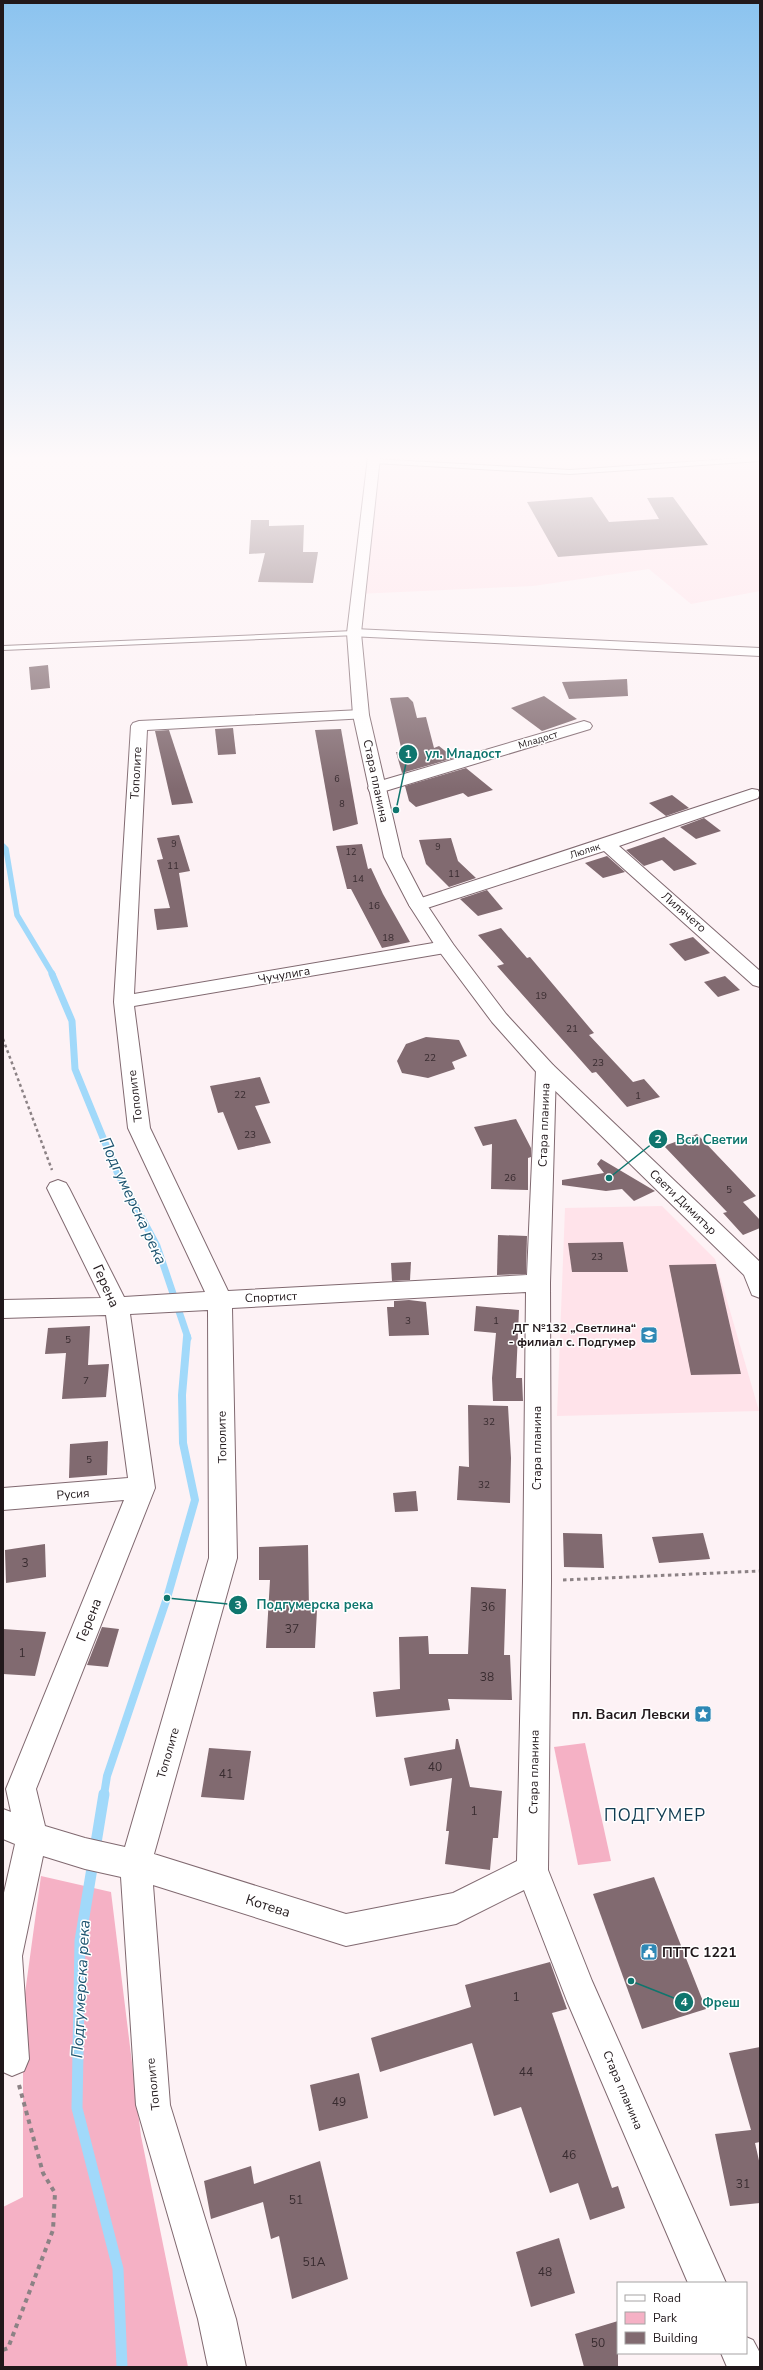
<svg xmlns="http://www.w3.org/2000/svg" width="763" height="2370" font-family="'Nunito Sans',sans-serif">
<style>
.built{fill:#ffe3ea}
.green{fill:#f5b1c5}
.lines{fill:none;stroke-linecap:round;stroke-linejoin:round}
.stream-far3{stroke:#a1d9fa;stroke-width:5.5}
.stream-far2{stroke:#a1d9fa;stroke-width:7}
.stream-far1{stroke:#a1d9fa;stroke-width:8}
.stream{stroke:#a1d9fa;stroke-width:11}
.building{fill:#816a70}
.service-casing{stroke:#806970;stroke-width:2}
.minor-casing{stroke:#806970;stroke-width:2}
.tertiary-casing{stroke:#806970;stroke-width:2}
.path-far2{stroke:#8c8285;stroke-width:2.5;stroke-dasharray:3 3;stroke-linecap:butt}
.path-far1{stroke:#8c8285;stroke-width:3;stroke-dasharray:3.5 3.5;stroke-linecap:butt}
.path{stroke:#8c8285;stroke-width:4;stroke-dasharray:4.5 4.5;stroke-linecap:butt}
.service{fill:#fff;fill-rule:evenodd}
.minor{fill:#fff;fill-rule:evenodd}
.tertiary{fill:#fff;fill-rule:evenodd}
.labels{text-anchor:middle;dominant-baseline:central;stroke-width:3;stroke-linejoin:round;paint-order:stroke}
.far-number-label{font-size:9px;fill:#392c30}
.far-street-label{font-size:10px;fill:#21181b;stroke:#fff}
.number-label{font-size:10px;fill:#392c30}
.street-label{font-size:12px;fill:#21181b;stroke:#fff}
.poi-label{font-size:12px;font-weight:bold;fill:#21181b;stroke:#fff;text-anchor:end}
.near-number-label{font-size:12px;fill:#392c30}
.near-street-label{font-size:14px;fill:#21181b;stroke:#fff}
.near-poi-label{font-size:14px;font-weight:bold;fill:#21181b;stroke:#fff;text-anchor:end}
.near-water-label{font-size:16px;font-style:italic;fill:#1c536f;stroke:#fff}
.near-quarter-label{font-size:17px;letter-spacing:1px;fill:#103b51;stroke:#fff}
.leader{fill:none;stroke:#0f766e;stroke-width:1.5}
.callout-dot{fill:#0f766e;stroke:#fff;stroke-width:1.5}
.mark-label{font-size:12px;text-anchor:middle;font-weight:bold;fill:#fff}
.callout-label{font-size:13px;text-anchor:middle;font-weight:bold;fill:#0f766e;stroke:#fff;stroke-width:3;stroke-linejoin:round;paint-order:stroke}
</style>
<rect width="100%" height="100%" fill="#fdf2f5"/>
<!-- built -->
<g class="built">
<polygon points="375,457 760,457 760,591 691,604 649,569 533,586 357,594"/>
<polygon points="662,1206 715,1259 759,1411 557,1416 565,1208"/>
</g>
<!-- green -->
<g class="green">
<polygon points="585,1743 611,1861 578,1865 554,1747"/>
<polygon points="41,1876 111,1892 141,2136 188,2367 3,2367 3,2207 23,2197 23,2008"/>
</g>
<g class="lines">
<!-- stream-far3 -->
<polyline class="stream-far3" points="3,846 6,849 17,915 53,975"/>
<!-- stream-far2 -->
<polyline class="stream-far2" points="52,974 72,1021 75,1069 117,1172 157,1246 188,1338"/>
<!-- stream-far1 -->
<polyline class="stream-far1" points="104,1795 107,1776 167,1598 195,1500 183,1443 182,1395 187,1337"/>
<!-- stream -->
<g class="stream">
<polyline points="95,1849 104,1794"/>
<polyline points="93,1862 80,1941 77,2108 118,2269 122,2367"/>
</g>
</g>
<!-- building -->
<g class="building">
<polygon points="592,497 609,522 659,519 647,498 673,497 708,545 558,557 527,502"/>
<polygon points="251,520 269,520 269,526 304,525 303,552 318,552 313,583 258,582 265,553 249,554"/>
<polygon points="48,665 50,688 31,690 29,667"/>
<polygon points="627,679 628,696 569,699 562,682"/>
<polygon points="544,696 577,719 542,731 511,708"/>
<polygon points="408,697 413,702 417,718 426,717 434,748 439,746 454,758 402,773 396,752 402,752 390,698"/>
<polygon points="233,728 236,754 218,755 215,729"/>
<polygon points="341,729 358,824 333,831 315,730"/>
<polygon points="169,730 193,803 172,805 155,731"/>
<polygon points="466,768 493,790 468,797 463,793 416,807 409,801 405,786"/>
<polygon points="672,795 689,808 666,816 649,803"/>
<polygon points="704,818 721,831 696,839 680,827"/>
<polygon points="179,835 190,871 179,873 188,927 157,930 154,909 170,908 157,860 163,859 157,838"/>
<polygon points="664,837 697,864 674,871 662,860 644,866 626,850"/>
<polygon points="451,838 458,861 476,878 449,887 426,864 419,840"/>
<polygon points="362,844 368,869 371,868 383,894 410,942 382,948 351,889 347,889 336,846"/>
<polygon points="607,856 625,872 603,878 585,863"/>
<polygon points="487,890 503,909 478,916 460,899"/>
<polygon points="501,928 527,958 530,957 594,1033 589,1035 633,1082 644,1079 660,1097 627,1107 596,1072 592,1073 497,966 504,964 478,935"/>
<polygon points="693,937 710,953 685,961 669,944"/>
<polygon points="725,976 740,990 718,997 704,982"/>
<polygon points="426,1037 459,1040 467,1056 452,1062 455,1069 428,1078 402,1073 397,1061 406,1044"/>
<polygon points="260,1077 270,1103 255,1106 271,1143 238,1150 223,1112 218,1113 210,1086"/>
<polygon points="516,1119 531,1148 531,1157 528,1158 528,1190 491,1189 492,1144 483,1146 474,1127"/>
<polygon points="697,1134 756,1196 743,1202 760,1220 760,1228 743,1235 723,1213 727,1212 664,1146"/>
<polygon points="601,1159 655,1191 634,1201 622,1189 606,1191 562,1185 562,1180 604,1173 597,1164"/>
<polygon points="498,1235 527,1236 526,1274 497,1275"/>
<polygon points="623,1242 628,1272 572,1272 568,1243"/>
<polygon points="411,1262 410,1280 392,1281 391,1263"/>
<polygon points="716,1264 741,1374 691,1375 669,1265"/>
<polygon points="409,1300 426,1302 429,1335 389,1336 387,1307 394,1307 394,1301"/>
<polygon points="476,1306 519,1310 516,1378 522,1378 523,1401 493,1401 492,1378 496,1333 474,1331"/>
<polygon points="90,1326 88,1365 109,1364 106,1397 62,1399 66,1353 45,1354 48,1328"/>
<polygon points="468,1405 508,1406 511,1458 510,1503 457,1500 459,1466 469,1467"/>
<polygon points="108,1441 107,1475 69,1478 70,1444"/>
<polygon points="416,1491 418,1511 395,1512 393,1493"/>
<polygon points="563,1533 602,1534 604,1568 564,1567"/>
<polygon points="703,1533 710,1559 659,1563 652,1537"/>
<polygon points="45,1544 46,1577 6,1583 5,1550"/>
<polygon points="308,1545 309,1610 317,1610 315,1648 266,1648 270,1580 259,1580 259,1547"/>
<polygon points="471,1587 506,1589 504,1655 510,1655 512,1700 448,1699 450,1710 376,1717 373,1692 400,1689 399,1637 428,1636 429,1654 468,1654"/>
<polygon points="102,1627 119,1629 108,1667 87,1665"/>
<polygon points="3,1629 46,1632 35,1676 3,1674"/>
<polygon points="456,1739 458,1739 470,1787 502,1791 498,1838 493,1838 490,1870 445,1864 449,1831 446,1831 452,1778 410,1786 404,1758 455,1749"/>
<polygon points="209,1748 251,1751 244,1800 201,1797"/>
<polygon points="654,1877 706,2009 642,2029 593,1894"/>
<polygon points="550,1962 567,2009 552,2013 612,2188 618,2186 625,2208 590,2220 578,2183 550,2193 521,2107 494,2116 472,2043 380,2072 371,2038 471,2007 465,1985"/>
<polygon points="760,2047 760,2142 755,2143 760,2165 760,2203 730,2206 715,2134 751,2130 729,2053"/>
<polygon points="359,2073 368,2118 319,2131 310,2085"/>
<polygon points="320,2161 348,2279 292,2299 279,2236 271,2239 263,2202 211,2219 204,2181 251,2166 254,2184"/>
<polygon points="559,2238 575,2293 531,2307 516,2252"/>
<polygon points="618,2321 618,2367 584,2367 575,2334"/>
</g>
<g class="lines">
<!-- service casing -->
<g class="service-casing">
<g id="service">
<polygon points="760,457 760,461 570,474 374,463 371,461 374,459 570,470"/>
<polygon points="354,631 357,631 357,635 3,650 3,646"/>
</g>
</g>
<!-- minor casing -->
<g class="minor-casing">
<g id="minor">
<polygon points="354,629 760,648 760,656 349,636 347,633"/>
<path d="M361,710L367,712L369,715L367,718L147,730L134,994L445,941L452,943L454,947L452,951L445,953L134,1006L150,1128L228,1291L527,1275L536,1070L539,1065L546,1063L553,1065L556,1070L550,1283L551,1581L548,1870L592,1981L726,2283H688L567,2001L524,1890L456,1924L346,1946L153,1885L170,2105L236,2319L246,2367H208L198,2319L136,2105L121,1877L85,1869L43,1856L22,1956L29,2059L24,2071L12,2076L3,2072V1897L15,1844L3,1839V1809L11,1812L6,1789L124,1500L3,1510V1488L128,1478L106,1315L3,1318V1300L101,1298L47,1188L50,1183L58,1180L66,1183L69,1188L124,1297L205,1292L128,1128L114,1002L131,726L133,723L139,721ZM526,1292L523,1581L517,1861L453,1893L346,1914L154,1854L237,1558L232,1308ZM208,1310L209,1558L125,1847L85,1838L45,1826L36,1789L155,1488L130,1314Z"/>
<polygon points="584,721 590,723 592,726 590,729 382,792 370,792 368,788 370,784"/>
<polygon points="752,789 758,790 760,794 758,798 619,846 760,971 760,987 753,985 604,851 424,909 412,909 409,905 412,901"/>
<polygon points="746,2337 753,2340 760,2353 760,2367 727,2367 721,2353 746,2353"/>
</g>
</g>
<!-- tertiary casing -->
<g class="tertiary-casing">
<polygon id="tertiary" points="368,457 380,457 361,633 369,715 402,857 427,905 453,944 506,1014 553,1065 760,1262 760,1298 752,1295 744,1275 539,1075 492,1022 436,947 409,905 384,857 353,715 347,633"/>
</g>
<!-- path-far2 -->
<polyline class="path-far2" points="3,1039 52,1170"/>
<!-- path-far1 -->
<polyline class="path-far1" points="563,1580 760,1571"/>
<!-- path -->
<polyline class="path" points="3,2350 8,2348 53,2230 55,2193 43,2173 19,2085"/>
<!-- service -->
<use href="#service" class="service"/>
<!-- minor -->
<use href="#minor" class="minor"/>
<!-- tertiary -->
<use href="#tertiary" class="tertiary"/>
</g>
<!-- sky -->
<linearGradient id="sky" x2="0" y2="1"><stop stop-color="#8bc3ef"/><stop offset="0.58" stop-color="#fef9fa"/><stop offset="1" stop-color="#fef9fa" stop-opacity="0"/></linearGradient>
<rect width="763" height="789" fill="url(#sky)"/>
<!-- icons -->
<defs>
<g id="school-square" transform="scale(0.9)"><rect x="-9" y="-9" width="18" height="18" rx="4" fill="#2e88b5" stroke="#fff"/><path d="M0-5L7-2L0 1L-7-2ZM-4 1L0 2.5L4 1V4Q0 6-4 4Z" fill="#fff"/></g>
<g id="sight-square" transform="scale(0.9)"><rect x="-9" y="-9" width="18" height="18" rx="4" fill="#2e88b5" stroke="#fff"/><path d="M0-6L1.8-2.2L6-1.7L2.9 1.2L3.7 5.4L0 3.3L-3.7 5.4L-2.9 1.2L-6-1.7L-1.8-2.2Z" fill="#fff"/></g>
<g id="civic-square" transform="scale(0.9)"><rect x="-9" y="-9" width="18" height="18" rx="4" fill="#2e88b5" stroke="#fff"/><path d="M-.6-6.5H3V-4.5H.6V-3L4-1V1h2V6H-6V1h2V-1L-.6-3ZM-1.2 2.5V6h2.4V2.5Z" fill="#fff"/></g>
</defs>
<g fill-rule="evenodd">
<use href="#school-square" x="649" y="1335"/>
<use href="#sight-square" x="703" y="1714"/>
<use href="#civic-square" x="649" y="1952"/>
</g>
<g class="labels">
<!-- far-number labels -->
<g class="far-number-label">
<text x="337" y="779">6</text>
<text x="342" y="804">8</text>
<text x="174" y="844">9</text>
<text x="438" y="847">9</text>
<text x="351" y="852">12</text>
</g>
<!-- far-street labels -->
<g class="far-street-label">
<text transform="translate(538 740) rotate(-17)">Младост</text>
<text transform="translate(585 851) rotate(-18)">Люляк</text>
</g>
<!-- number labels -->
<g class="number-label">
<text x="173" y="866">11</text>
<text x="454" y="874">11</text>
<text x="358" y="879">14</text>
<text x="374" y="906">16</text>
<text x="388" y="938">18</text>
<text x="541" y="996">19</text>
<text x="572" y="1029">21</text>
<text x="430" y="1058">22</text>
<text x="598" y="1063">23</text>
<text x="240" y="1095">22</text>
<text x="638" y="1096">1</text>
<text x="250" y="1135">23</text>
<text x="510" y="1178">26</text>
<text x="729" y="1190">5</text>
<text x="597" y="1257">23</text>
<text x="408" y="1321">3</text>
<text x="496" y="1321">1</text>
<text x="68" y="1340">5</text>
<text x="86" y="1381">7</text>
<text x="489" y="1422">32</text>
<text x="89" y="1460">5</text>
<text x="484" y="1485">32</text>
</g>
<!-- street labels -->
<g class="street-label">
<text transform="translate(136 773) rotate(-87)">Тополите</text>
<text transform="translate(376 781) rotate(78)">Стара планина</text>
<text transform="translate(684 912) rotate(41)">Лилячето</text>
<text transform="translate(284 975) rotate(-10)">Чучулига</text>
<text transform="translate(135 1096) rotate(-97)">Тополите</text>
<text transform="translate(544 1125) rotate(-88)">Стара планина</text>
<text transform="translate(683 1202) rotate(44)">Свети Димитър</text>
<text transform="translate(271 1297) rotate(-3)">Спортист</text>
<text transform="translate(222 1437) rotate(-91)">Тополите</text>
<text transform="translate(537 1448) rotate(-90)">Стара планина</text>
<text transform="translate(73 1494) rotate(-4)">Русия</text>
<text transform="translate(168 1753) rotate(-74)">Тополите</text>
<text transform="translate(534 1772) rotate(-89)">Стара планина</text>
<text transform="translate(153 2084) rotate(-96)">Тополите</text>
<text transform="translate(623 2090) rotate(67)">Стара планина</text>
</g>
<!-- poi labels -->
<g class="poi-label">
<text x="636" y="1328">ДГ №132 „Светлина“<tspan x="636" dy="14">- филиал с. Подгумер</tspan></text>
</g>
<!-- near-number labels -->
<g class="near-number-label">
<text x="25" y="1563">3</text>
<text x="488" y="1607">36</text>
<text x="292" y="1629">37</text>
<text x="22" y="1653">1</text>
<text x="487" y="1677">38</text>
<text x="435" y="1767">40</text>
<text x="226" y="1774">41</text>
<text x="474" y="1811">1</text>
<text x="516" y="1997">1</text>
<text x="526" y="2072">44</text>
<text x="339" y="2102">49</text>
<text x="569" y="2155">46</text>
<text x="743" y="2184">31</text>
<text x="296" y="2200">51</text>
<text x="314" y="2262">51А</text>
<text x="545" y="2272">48</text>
<text x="598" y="2343">50</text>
</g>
<!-- near-street labels -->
<g class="near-street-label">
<text transform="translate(106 1286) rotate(66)">Герена</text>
<text transform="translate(89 1620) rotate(-68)">Герена</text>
<text transform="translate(268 1906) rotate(18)">Котева</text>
</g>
<!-- near-poi labels -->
<g class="near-poi-label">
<text x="690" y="1714">пл. Васил Левски</text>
<text x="662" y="1952" text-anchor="start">ПТТС 1221</text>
</g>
<!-- near-water labels -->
<g class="near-water-label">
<text transform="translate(133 1201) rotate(65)">Подгумерска река</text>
<text transform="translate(81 1989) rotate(-87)">Подгумерска река</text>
</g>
<!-- near-quarter labels -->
<g class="near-quarter-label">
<text x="655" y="1815">ПОДГУМЕР</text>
</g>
</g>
<!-- callouts -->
<path class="leader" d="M396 810L408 754M609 1178L658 1139M167 1598L238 1605M631 1981L684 2002"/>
<g class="callout-dot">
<circle cx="396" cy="810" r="4"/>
<circle cx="609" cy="1178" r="4"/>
<circle cx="167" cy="1598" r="4"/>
<circle cx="631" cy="1981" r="4"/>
<circle cx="408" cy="754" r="10"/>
<circle cx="658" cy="1139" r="10"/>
<circle cx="238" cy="1605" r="10"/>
<circle cx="684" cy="2002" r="10"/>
</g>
<g class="mark-label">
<text x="408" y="758">1</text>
<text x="658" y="1143">2</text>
<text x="238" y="1609">3</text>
<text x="684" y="2006">4</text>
</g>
<g class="callout-label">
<text x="463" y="758">ул. Младост</text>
<text x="712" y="1144">Вси Светии</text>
<text x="315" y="1609">Подгумерска река</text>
<text x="721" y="2007">Фреш</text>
</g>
<!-- border -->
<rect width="763" height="2370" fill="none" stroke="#21181b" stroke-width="8"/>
<!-- legend -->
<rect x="617" y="2282" width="130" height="72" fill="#ffffff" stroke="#a6a3a4"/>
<rect x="625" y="2295" width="20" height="6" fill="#ffffff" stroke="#a6a3a4"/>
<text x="653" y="2302" font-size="12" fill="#21181b">Road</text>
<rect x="625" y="2312" width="20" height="12" fill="#f5b1c5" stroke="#a6a3a4"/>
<text x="653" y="2322" font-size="12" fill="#21181b">Park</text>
<rect x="625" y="2332" width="20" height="12" fill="#816a70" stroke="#a6a3a4"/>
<text x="653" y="2342" font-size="12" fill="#21181b">Building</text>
</svg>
